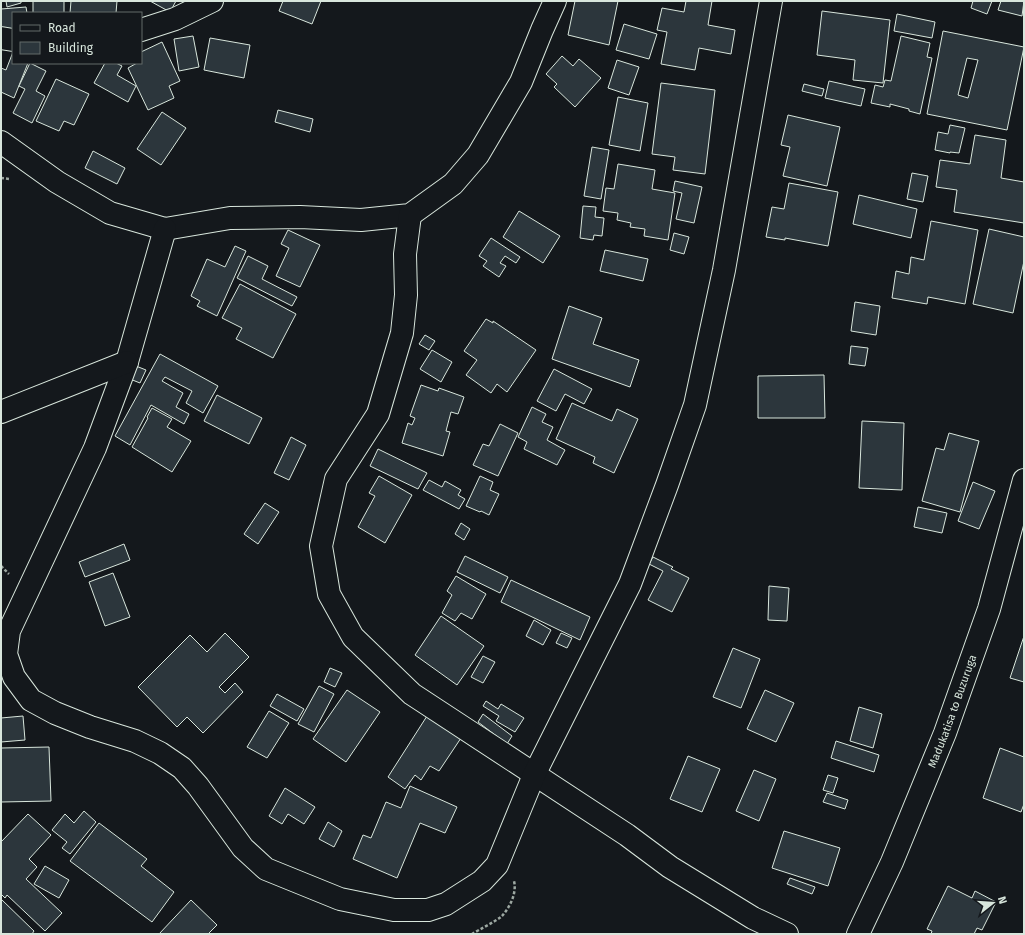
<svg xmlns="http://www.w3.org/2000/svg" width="1025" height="935" font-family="'Fira Sans',sans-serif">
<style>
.building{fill:#2c363c;stroke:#d8e6dc;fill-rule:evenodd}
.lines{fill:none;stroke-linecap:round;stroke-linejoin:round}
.minor-casing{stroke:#d8e6dc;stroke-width:24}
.major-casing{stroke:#d8e6dc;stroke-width:24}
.path{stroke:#9da8a2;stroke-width:2.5;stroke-dasharray:3 2;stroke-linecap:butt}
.minor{stroke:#14181c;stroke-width:22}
.major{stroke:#14181c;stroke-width:22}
.labels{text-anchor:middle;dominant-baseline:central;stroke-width:3;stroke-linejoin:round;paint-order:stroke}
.street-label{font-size:11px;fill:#d8e6dc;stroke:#14181c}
</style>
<rect width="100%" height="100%" fill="#14181c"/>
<!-- building -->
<g class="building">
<polygon points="6,1 21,1 21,3 7,7"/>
<rect x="33" y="1" width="31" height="12"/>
<polygon points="71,1 117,1 116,13 70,13"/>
<polygon points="150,1 176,1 170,12"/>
<polygon points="283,1 321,1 312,24 279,11"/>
<polygon points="575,1 618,1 609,45 568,35"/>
<polygon points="686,1 712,1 708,25 735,30 731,54 699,48 695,70 661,64 667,32 657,30 662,8 684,12"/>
<polygon points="973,1 992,1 987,14 971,8"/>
<polygon points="1001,1 1024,1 1022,16 998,10"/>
<polygon points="26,7 27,13 13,13 13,29 1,31 1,9"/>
<polygon points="822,11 890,20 883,83 853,80 855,60 817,55"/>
<polygon points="897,14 935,22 932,38 894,31"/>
<polygon points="624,24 657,34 649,59 616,50"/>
<path d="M943,31L1024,47L1007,130L927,114ZM967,58L978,60L968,98L958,95Z"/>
<polygon points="193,36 199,67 179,71 174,39"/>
<polygon points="901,36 930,43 927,57 932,58 920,114 909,111 909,109 890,104 890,107 871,103 875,85 883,87 885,80 891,81"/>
<polygon points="210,38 250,45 244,78 204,70"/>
<polygon points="162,42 180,81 169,86 174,98 148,110 128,68 137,63 141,63 141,52"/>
<polygon points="13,52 13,63 28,63 14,98 1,92 1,68 6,70"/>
<polygon points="562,56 573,66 579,59 601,78 575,107 554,87 557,84 546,74"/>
<polygon points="617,60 639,67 629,95 608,88"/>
<polygon points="30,63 46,71 36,91 45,96 32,123 13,113 25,89 19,86"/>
<polygon points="105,63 116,63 122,66 117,75 136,86 128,102 94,83"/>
<polygon points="56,79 89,94 74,125 64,121 59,131 36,121"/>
<polygon points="829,81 865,89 861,106 825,98"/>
<polygon points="661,83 715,90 705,174 673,170 675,157 652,154"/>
<polygon points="804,84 824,89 822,96 802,91"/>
<polygon points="618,97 648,103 640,151 609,145"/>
<polygon points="278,110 313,119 310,132 275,122"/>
<polygon points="162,112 186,128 161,165 137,149"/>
<polygon points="788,115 840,127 827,186 783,176 790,147 781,145"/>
<polygon points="950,125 965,128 959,153 950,152 950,153 935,150 938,132 948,134"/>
<polygon points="975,135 1006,140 1001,178 1024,182 1024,223 954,212 957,190 936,187 940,160 970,164"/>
<polygon points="592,147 609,150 601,199 584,196"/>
<polygon points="93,151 125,168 117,184 85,168"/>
<polygon points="618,164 655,170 652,189 675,193 668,240 644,236 645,229 630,227 631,223 617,220 618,213 603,211 606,188 614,189"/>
<polygon points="912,173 928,176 923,202 907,199"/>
<polygon points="675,181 702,187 694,223 676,219 682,193 673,191"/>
<polygon points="789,183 838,192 828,246 785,238 785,240 766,237 772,207 784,209"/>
<polygon points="859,195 917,209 911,238 853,224"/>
<polygon points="583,206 596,207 595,217 604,218 602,236 594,235 593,240 580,238"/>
<polygon points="519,211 560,236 543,263 503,237"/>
<polygon points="931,221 978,230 965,304 928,297 927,304 892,298 896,271 909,274 911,257 924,260"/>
<polygon points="989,229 1024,237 1024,261 1013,313 973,304"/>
<polygon points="288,230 320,245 300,287 276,276 289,248 281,244"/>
<polygon points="674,233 689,237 684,254 670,250"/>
<polygon points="491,238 520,257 516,263 505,256 500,263 506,266 499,277 483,266 487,261 479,256"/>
<polygon points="235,246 246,251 217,316 197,306 200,301 191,296 207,259 225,267"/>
<polygon points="605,250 648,259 643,281 600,271"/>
<polygon points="248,256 268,266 262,279 297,297 292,306 237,278"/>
<polygon points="240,284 296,314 273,358 236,339 242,328 222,318"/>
<polygon points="855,302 880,306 876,335 851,331"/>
<polygon points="569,306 602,318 593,344 639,360 630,387 552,359"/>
<polygon points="486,319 493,323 493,321 536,350 507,392 497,384 491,393 466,375 477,360 464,351"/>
<polygon points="425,335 435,341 429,350 419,344"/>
<polygon points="851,346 868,348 865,366 849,364"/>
<polygon points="432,350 452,362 441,382 420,369"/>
<polygon points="160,354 218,386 203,413 186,403 192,391 165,377 162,381 183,393 176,407 189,414 184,424 151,405 130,445 115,436"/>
<polygon points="136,366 146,370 140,383 130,379"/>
<polygon points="554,369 592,389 584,404 565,394 556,411 537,401"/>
<polygon points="824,375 825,418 758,418 758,376"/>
<polygon points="421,385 438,391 439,388 464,397 458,414 451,412 446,431 450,432 443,456 402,443 408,423 412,425 415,418 410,416"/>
<polygon points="217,395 262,418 249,444 204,421"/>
<polygon points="572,403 612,421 617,409 638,419 614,473 593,463 595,457 556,439"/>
<polygon points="532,407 546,414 542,422 553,427 547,440 565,450 557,465 524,449 527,442 518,437"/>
<polygon points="152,408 172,419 167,427 191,441 172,472 132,447 148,418 147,417"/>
<polygon points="862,421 904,423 902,490 859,488"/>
<polygon points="500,424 518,433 498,476 473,465 483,444 489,446"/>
<polygon points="949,433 979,441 960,512 922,501 936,448 944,450"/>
<polygon points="291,437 306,445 289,480 274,473"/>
<polygon points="378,449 427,473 418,489 370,466"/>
<polygon points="379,476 412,495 385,543 358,527 375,496 369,493"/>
<polygon points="480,476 493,482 490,490 499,494 489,515 481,511 480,512 466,506"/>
<polygon points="429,480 442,487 445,481 461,490 458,495 465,499 459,509 423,490"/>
<polygon points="973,482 995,491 979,529 958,521"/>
<polygon points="265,503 279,512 258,544 244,534"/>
<polygon points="918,507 947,513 942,533 914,527"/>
<polygon points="461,523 470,529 464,540 455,534"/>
<polygon points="124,544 130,560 85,577 79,562"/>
<polygon points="465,556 508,577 500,593 457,572"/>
<polygon points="653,557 673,567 671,569 689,578 672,612 648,600 663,571 649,564"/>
<polygon points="113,573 130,617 105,626 89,582"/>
<polygon points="456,576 486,594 472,619 461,613 455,621 442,613 452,595 447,591"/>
<polygon points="511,580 590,617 580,640 501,602"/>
<polygon points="769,586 789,588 787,621 768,620"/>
<polygon points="441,616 484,646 457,685 415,655"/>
<polygon points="534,620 551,630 543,645 526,636"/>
<polygon points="225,633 249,657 219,687 225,693 235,683 243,692 203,733 187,717 177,727 138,687 190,635 207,652"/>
<polygon points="561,633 572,638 567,648 556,643"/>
<polygon points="1024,636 1024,682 1010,678"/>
<polygon points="733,648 760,659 741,708 713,697"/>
<polygon points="483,656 495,662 483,683 471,677"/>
<polygon points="330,668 342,673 335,687 324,682"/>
<polygon points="319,686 334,694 314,732 298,724"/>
<polygon points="347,690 380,712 346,762 313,739"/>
<polygon points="765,690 794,703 776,742 747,729"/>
<polygon points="277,694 304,709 297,721 270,706"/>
<polygon points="486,701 498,709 501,704 524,718 515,732 496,721 499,716 483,706"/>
<polygon points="859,707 882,714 873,748 850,741"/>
<polygon points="269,711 289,723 267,758 247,747"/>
<polygon points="483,714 512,736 507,744 478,722"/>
<polygon points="23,716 25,740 1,742 1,718"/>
<polygon points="427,716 461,738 439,771 430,766 421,780 415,775 405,789 388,777"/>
<polygon points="836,741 879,755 874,772 831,758"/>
<polygon points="49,747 51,801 1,802 1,748"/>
<polygon points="1000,748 1024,757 1024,804 1021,812 983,798"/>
<polygon points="688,756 720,769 702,812 670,799"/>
<polygon points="754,770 776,779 759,821 736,811"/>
<polygon points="828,775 838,778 833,793 823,790"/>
<polygon points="410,786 457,807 445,833 420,823 397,878 353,859 363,835 371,838 386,802 401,808"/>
<polygon points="285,788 315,807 304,824 288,814 282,824 269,816"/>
<polygon points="827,793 848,800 845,809 823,802"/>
<polygon points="84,811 96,822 70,854 62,848 67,842 52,830 65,814 74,823"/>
<polygon points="28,814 51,835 29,859 37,867 26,879 62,913 45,931 7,895 5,898 1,894 1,842"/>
<polygon points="328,822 342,831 334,847 319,839"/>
<polygon points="99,823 147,859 141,866 174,892 152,922 70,861"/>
<polygon points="784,831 840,848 828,886 772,868"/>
<polygon points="45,866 69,880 59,898 34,884"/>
<polygon points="790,878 815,887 812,894 787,884"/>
<polygon points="948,886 972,898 975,891 996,902 982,930 977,928 974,934 931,934 932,931 927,929"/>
<polygon points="1,899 34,931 32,934 1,934"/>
<polygon points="191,900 217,925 208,934 159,934"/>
</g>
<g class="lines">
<!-- minor casing -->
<g class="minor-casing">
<g id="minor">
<polyline points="141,30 175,19 212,1"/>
<polyline points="1,38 13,40"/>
<polyline points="1,142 57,182 110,213 165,229 230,218 300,217 361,220 410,215 453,184 478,155 521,82 542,30 555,1"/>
<polyline points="410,215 405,254 406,295 402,333 378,414 336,479 321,546 329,594 353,637 412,694 627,835 670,867 753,918 787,934"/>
<polyline points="165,229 127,362 95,448 9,631 6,654 14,677 31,700 55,713 90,727 135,741 160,753 182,768 198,786 243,848 266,869 340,899 394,910 428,910 446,904 482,881 497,865 534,775 630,584 667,485 695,405 724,270 771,1"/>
<polyline points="1,412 127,362"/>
</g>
</g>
<!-- major casing -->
<g class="major-casing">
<g id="major">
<path id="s1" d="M858,934L892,862L945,733L989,609L1024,480"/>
</g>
</g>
<!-- path -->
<g class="path">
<polyline points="1,178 10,179"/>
<polyline points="1,566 9,574"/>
<path d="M472,934C480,929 495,922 502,916C510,907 517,893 514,881"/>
</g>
<!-- minor -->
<use href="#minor" class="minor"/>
<!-- major -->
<use href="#major" class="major"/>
</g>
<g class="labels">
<!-- street labels -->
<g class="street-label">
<text stroke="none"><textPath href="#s1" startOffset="242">Madukatisa to Buzuruga</textPath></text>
</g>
</g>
<!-- border -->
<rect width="1025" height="935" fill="none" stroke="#d8e6dc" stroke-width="4"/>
<!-- legend -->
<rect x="12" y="12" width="130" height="52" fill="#14181c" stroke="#626a69"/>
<rect x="20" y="25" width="20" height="6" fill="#14181c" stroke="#626a69"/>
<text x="48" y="32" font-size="12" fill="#d8e6dc">Road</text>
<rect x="20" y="42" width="20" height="12" fill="#2c363c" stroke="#626a69"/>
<text x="48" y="52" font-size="12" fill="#d8e6dc">Building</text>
<!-- north arrow -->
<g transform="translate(993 903) rotate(73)" stroke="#14181c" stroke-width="3" paint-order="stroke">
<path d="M0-3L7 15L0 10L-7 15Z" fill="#d8e6dc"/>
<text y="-6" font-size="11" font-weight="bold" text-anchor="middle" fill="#d8e6dc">N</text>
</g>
</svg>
